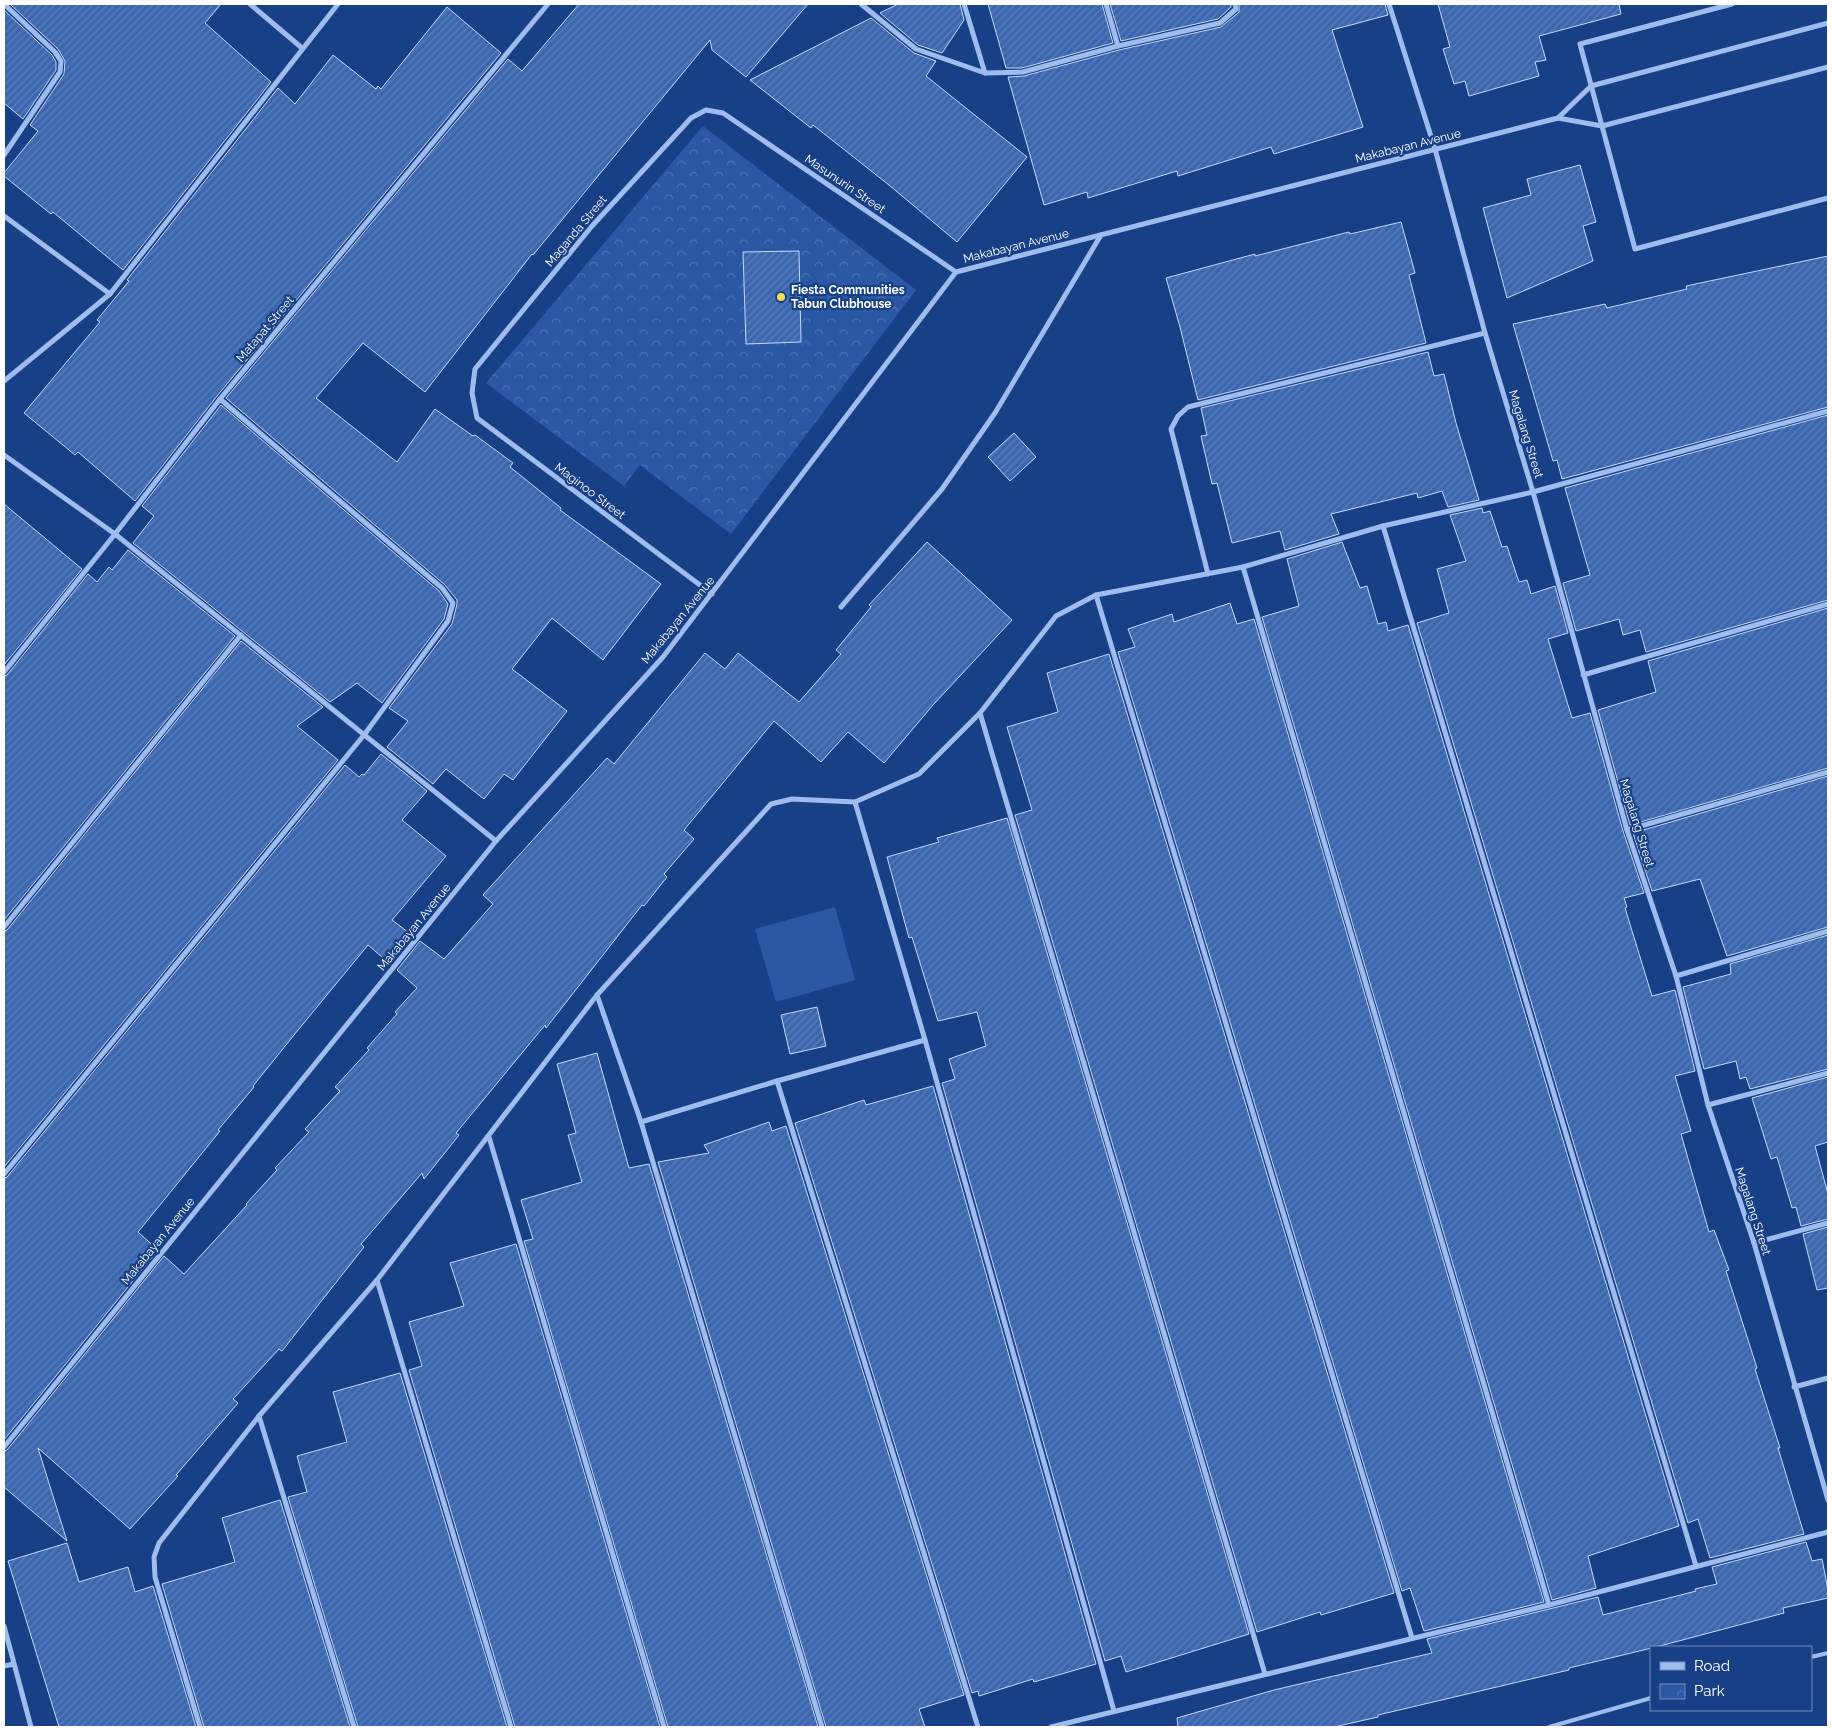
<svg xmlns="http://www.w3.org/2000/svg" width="1832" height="1731" font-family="Raleway,sans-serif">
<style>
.grass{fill:#2a58a5}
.park{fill:url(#park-crowns)}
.building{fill:url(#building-hatch);stroke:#c4d8fa}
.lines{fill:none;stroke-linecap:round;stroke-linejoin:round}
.service{stroke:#9ebced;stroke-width:4}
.minor{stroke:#9ebced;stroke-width:5}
.poi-dot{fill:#ffdb5a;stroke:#184087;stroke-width:2}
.labels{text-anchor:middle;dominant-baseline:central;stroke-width:4.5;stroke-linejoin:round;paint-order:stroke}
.street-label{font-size:12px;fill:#fff;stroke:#184087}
.poi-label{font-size:12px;font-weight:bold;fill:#fff;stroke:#184087;text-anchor:start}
</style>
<defs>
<pattern id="park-crowns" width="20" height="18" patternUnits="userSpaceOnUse" patternTransform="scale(1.25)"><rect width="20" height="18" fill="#2a58a5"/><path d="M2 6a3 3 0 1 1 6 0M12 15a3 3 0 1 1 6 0" fill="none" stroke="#4a71b2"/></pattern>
<pattern id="building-hatch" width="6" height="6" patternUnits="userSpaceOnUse" patternTransform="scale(1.25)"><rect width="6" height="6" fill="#3c67ae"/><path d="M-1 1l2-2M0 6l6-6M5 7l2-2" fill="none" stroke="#597eba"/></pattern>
</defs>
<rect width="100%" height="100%" fill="#184087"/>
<!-- grass -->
<polygon class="grass" points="835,907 855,980 776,1002 755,929"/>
<!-- park -->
<polygon class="park" points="703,126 916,290 731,534 640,465 624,486 486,383"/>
<!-- building -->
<g class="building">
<polygon points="10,4 221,4 205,23 271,82 123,270 53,212 51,214 4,176 4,173 38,131 30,125 64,74 65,61 58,49"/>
<polygon points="579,4 808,4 746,77 712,50 710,40 533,255 532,254 425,392 363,343 316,398 397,462 435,409 473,436 475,435 513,463 510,467 561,508 560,510 661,584 603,660 552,618 512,669 567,711 513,780 504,774 484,799 446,769 433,784 387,747 408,721 389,708 452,624 457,604 457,600 445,585 226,398 508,59 522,71"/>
<polygon points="898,4 960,4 964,20 942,53 918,45 880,13"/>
<polygon points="988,4 1102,4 1113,43 1022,68 1006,68"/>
<polygon points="1110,4 1231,4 1231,7 1218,19 1121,41"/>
<polygon points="1239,4 1385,4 1388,15 1332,30 1363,127 1274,154 1271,147 1178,176 1177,171 1088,198 1087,192 1044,205 1008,77 1024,76 1119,50 1221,27 1239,12"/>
<polygon points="1438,4 1619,4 1621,14 1539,36 1546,60 1535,62 1539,76 1469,96 1465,81 1454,84 1443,49 1450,47"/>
<polygon points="447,7 501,53 217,396 135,501 78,452 75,455 24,413 100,322 97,320 129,281 127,280 130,276 278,88 295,104 333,55 376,89 378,86 381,89"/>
<polygon points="4,10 52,55 56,62 56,70 23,119 4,103"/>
<polygon points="871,18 914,53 936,61 926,76 1027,157 957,242 889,185 813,125 811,128 750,80"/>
<polygon points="1580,165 1596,222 1583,226 1593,261 1507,298 1483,208 1531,195 1527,179"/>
<polygon points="1401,222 1415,273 1409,275 1426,343 1198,400 1180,327 1166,278 1255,254 1255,256 1349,232 1350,234"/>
<polygon points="799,251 801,342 746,344 743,252"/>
<polygon points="1828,256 1828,407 1562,479 1557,460 1553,461 1513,324 1605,304 1607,308 1687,289 1686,286"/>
<polygon points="1428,352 1434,376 1444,374 1456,423 1479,500 1448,507 1442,491 1418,498 1417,493 1331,514 1339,534 1285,550 1280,531 1232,543 1217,483 1212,484 1201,436 1207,435 1201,408"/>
<polygon points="221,405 439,591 448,604 444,619 382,703 357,683 330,702 133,543 154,516 142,506"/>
<polygon points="1828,415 1828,600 1646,652 1640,630 1623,635 1619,619 1576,631 1563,583 1590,575 1565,488"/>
<polygon points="1014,433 1036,457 1010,481 988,457"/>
<polygon points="4,504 82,569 4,665"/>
<polygon points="1482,508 1483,513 1490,511 1502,547 1507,546 1519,582 1527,580 1531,594 1555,586 1568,633 1548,639 1572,718 1590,713 1623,831 1644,893 1624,898 1627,907 1625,908 1652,996 1675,990 1695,1071 1675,1076 1691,1131 1681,1134 1709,1232 1714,1230 1729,1270 1726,1271 1757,1368 1755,1369 1780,1448 1778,1448 1804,1534 1710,1558 1698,1519 1688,1523 1417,623 1449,613 1437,569 1466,561 1450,515"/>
<polygon points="927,542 1012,620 933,705 884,763 848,732 821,762 774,721 684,830 694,839 664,874 667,877 644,906 642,905 546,1028 545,1025 456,1133 459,1135 424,1179 422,1173 361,1244 364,1247 282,1351 279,1349 233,1399 238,1403 176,1475 178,1476 130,1529 38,1448 67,1541 4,1487 4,1451 7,1450 164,1256 184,1274 247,1205 246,1204 277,1170 275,1168 309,1132 305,1129 340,1091 335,1087 369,1050 367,1048 397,1014 395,1012 417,988 397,970 420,941 444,959 493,904 483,895 607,758 614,764 705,653 725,669 738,653 799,702 841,654 836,650 871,607 869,605"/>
<polygon points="1342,542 1360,588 1367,586 1378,624 1386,622 1388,631 1408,625 1679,1526 1588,1556 1596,1588 1552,1600 1262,617 1299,606 1287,559"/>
<polygon points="128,550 235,636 4,920 4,676 7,675 88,574 97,582 109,567 112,570"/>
<polygon points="1230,603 1237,624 1254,619 1544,1602 1424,1631 1410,1588 1402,1591 1118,652 1135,647 1128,629 1172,614 1174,622"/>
<polygon points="1828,608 1828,768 1630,825 1598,710 1656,692 1648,661"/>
<polygon points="241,641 323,707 297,726 338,760 4,1167 4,931 7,930"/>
<polygon points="1109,654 1394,1593 1321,1615 1320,1612 1257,1632 1015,815 1032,810 1007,727 1058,712 1047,673"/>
<polygon points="381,754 427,791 402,820 446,856 392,920 413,936 390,964 368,945 294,1035 253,1086 254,1087 218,1130 220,1131 138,1232 158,1250 4,1440 4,1178 7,1177 345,765 359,777 362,774 364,775"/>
<polygon points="1828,776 1828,927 1727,956 1700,879 1652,891 1633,833"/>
<polygon points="1007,818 1249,1634 1126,1672 1121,1656 1105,1661 942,1083 955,1079 949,1059 986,1046 977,1012 938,1021 912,937 909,938 887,857 939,842 937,838"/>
<polygon points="1828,935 1828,1069 1750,1089 1746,1077 1740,1079 1736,1061 1704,1069 1683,987 1731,974 1730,964"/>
<polygon points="817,1007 826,1046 790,1054 781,1015"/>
<polygon points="597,1053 629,1168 649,1164 818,1727 668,1727 524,1241 533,1239 521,1200 582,1182 568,1135 576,1133 557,1064"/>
<polygon points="1828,1077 1828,1142 1815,1146 1828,1194 1828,1219 1801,1226 1796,1207 1792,1208 1777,1157 1771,1159 1752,1098"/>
<polygon points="933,1086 1096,1664 1034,1682 1033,1679 979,1696 978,1691 972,1693 795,1123 864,1100 866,1105"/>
<polygon points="769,1122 772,1131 786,1126 964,1695 919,1709 925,1727 826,1727 658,1162 709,1153 704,1145"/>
<polygon points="1828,1227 1828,1288 1817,1290 1803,1234"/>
<polygon points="516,1244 660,1727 515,1727 409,1370 422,1366 409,1322 464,1306 450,1263"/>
<polygon points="400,1373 507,1727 358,1727 288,1497 307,1492 297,1456 347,1442 333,1392"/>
<polygon points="280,1500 350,1727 204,1727 162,1584 235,1562 222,1518"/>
<polygon points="1806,1542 1812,1561 1822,1559 1828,1590 1828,1598 1783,1608 1784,1613 1656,1647 1569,1668 1569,1670 1378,1715 1378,1717 1334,1727 1178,1727 1177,1718 1274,1690 1432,1653 1427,1639 1598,1597 1603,1615 1696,1591 1695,1589 1717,1584 1712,1567"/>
<polygon points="67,1543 79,1582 128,1567 135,1592 153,1586 196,1727 59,1727 8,1561"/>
</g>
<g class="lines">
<!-- service -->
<g class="service">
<polyline points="1811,1657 1828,1653"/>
<polyline points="1549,1727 1651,1698"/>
</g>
<!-- minor -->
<g class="minor">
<polyline points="4,4 55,52 61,61 60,72 4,155"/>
<polyline points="250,4 302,48"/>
<polyline points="861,4 916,49 985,73 1023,72 1118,46 1220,23 1236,9 1235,4"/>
<polyline points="964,4 985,73"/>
<polyline points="1106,4 1118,46"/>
<polyline points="1389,4 1435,149 1485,333 1533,492 1627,830 1676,976 1708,1105 1754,1243 1828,1500"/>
<polyline points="1732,4 1580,44 1635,249 1828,198"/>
<polyline points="1558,118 1591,86 1828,23"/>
<polyline points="4,216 110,294"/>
<polyline points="4,381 110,294 338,4"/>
<polyline points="4,455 115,534 496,841"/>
<polyline points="1383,526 1696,1566"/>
<polyline points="1243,567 1549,1605"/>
<polyline points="1208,574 1171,429 1178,416 1188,407 1485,333"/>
<polyline points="712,594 477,418 472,393 475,369 592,226 691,118 706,110 723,113 956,272"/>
<polyline points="1096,595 1412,1638"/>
<polyline points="841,607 942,489 995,413 1101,235"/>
<polyline points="4,672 115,534 220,399 548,4"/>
<polyline points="1583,675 1828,604"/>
<polyline points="980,713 1265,1674"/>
<polyline points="855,802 925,1040 1114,1711"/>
<polyline points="1627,830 1828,772"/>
<polyline points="4,927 241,635"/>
<polyline points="1676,976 1828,931"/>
<polyline points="597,995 641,1122 822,1727"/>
<polyline points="777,1081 978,1727"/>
<polyline points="1708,1105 1828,1073"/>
<polyline points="641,1122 777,1081 925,1040"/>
<polyline points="489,1137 664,1727"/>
<polyline points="4,1174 364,735 448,621 453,603 442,588 220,399"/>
<polyline points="1754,1243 1828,1223"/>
<polyline points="377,1280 511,1727"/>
<polyline points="1794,1387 1828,1378"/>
<polyline points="259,1416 354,1727"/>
<polyline points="4,1447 496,841 663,657 956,272 1558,118 1602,126 1828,67"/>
<polyline points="4,1626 31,1727"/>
<polyline points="4,1666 14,1664"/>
<polyline points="200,1727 155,1577 154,1557 159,1543 259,1416 377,1280 597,995 771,804 792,799 855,802 919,774 980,713 1056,616 1096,595 1243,567 1383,526 1533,492 1828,411"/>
<polyline points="1051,1727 1549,1605 1828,1532"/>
</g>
</g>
<!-- markers -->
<circle class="poi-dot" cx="781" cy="297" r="5"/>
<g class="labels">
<!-- street labels -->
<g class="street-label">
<text transform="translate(1408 146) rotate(-14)">Makabayan Avenue</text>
<text transform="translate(845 184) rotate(34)">Masunurin Street</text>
<text transform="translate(576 231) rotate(-50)">Maganda Street</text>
<text transform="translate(1016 246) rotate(-14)">Makabayan Avenue</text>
<text transform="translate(265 329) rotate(-50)">Matapat Street</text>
<text transform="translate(1526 434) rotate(73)">Magalang Street</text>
<text transform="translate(590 491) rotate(37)">Maginoo Street</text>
<text transform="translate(678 620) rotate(-51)">Makabayan Avenue</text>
<text transform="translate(1637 823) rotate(73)">Magalang Street</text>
<text transform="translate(414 927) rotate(-51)">Makabayan Avenue</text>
<text transform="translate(1753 1211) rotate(72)">Magalang Street</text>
<text transform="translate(158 1241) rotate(-51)">Makabayan Avenue</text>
</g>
<!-- poi labels -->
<g class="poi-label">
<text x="791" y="290">Fiesta Communities<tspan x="791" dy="14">Tabun Clubhouse</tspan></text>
</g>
</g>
<!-- border -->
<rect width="1832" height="1731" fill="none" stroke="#ffffff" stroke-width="10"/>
<!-- legend -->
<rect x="1650" y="1646" width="162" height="65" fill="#184087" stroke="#748cb7"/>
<rect x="1660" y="1662" width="25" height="8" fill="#9ebced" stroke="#748cb7"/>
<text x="1694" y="1671" font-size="15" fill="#ffffff">Road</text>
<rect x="1660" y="1684" width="25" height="15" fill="url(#park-crowns)" stroke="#748cb7"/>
<text x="1694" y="1696" font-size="15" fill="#ffffff">Park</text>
</svg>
